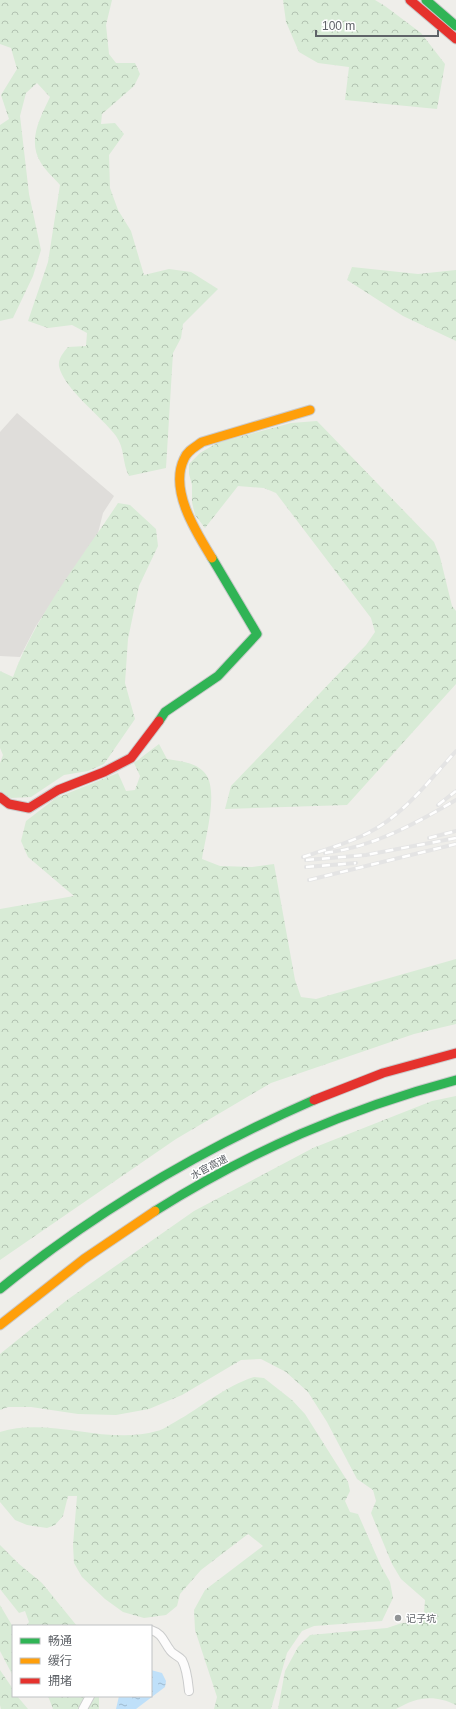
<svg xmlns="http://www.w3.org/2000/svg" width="456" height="1709" font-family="Helvetica,'Noto Sans SC',sans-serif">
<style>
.industrial{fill:#dfddda}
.forest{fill:url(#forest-crowns)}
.water{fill:url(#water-ripples)}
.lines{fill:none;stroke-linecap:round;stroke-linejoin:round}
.street-casing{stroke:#cbcccc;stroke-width:10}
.fast-casing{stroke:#cacacb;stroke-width:11}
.slow-casing{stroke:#cacacb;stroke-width:11}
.jam-casing{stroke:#cacacb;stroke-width:11}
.street{stroke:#fdfcfc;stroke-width:8}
.fast{stroke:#30b455;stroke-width:9}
.slow{stroke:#ff9f0a;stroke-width:9}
.jam{stroke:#e5322d;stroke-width:9}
.rail-casing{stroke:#e4e4e4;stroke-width:4}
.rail{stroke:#fff;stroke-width:2.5;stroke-dasharray:8;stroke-linecap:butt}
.poi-dot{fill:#919496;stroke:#fff;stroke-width:1.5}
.labels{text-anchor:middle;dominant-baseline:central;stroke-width:3;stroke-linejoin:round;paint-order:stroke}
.street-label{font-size:10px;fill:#5f6368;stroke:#fff}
.poi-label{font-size:10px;fill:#5f6368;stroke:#fff;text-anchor:start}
</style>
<defs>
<pattern id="forest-crowns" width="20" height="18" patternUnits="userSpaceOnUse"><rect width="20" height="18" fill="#d8ebd6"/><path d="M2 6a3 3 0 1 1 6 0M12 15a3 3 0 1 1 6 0" fill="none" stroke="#b2c2b1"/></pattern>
<pattern id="water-ripples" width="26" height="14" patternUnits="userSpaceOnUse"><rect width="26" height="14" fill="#bfe0f9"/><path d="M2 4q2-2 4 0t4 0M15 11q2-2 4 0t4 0" fill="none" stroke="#9eb9cd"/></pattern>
</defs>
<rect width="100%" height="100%" fill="#efeeea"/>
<!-- industrial -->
<polygon class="industrial" points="17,413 114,496 103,513 98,533 36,626 20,657 0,656 0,432"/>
<!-- forest -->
<g class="forest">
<path d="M0,0H112L106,25L109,54L116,63H135L140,74L134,86L102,114L101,124L115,123L124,134L109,155L110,188L118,210L131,231L144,275L169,269L191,272L218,289L183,324L181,338L173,353L166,468L129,476C122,463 125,448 116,436C102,417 63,388 59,366C58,359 63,353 68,347L86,346L87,333L72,325L48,328L28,321L48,262L60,185C54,178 46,171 41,163C27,141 40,118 50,97L37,83L26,93L20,116L29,194L41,250L33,276L13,318L0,321V125L9,119L1,95L17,69L11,48L0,44Z"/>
<polygon points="283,0 375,0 385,6 421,33 445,64 437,109 345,100 349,67 318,63 299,52 286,22"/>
<polygon points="352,267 418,274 456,270 456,341 403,316 347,280"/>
<polygon points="317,421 434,542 440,557 452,606 456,611 456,684 347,805 225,809 231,786 366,645 375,632 371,618 276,493 264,488 238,486 205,528 195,515 192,502 192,485 189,474 189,464 200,453 217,443 291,423"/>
<path d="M118,503L130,505L156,529L158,546L139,586L128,639L125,683L135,719L104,764L88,771L64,775L31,797L11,798L0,791V763L3,755L0,748V671L13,677C36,615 81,559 118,503Z"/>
<path d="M159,744L167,759C180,761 194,762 204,772C220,788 205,839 202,859L220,866L252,867L274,864L295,980L301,997L316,999L456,959V1024L414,1034L271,1083L176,1139L0,1260V909L74,896L28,857L21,841L26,821L56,798L118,773L126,791L135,790L140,776L134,763Z"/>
<path d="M456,1096V1705C434,1694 417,1697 396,1709H278L285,1671L298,1647L310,1635L387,1628L402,1623L418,1622L424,1613L425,1600L401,1579L392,1564L371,1513L376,1501L373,1490L357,1479L327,1422L308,1392L286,1372L261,1359L241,1360L182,1395L149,1409L116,1415L78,1414L31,1407H8L0,1410V1354L67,1300L194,1211L313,1148L432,1101Z"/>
<path d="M254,1377L264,1378L292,1400L305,1414L348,1482L350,1491L345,1501L350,1512L358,1514L381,1566L390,1582L393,1598L382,1621L314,1626L302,1631L287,1653L271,1709H214L217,1697L195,1630L194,1610L205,1590L263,1546L248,1534L201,1570L180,1594L177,1606L166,1615L144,1618L123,1612L105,1599L82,1577L74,1563L73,1545L77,1496H68L63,1516L55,1525L47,1528L27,1525L15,1520L0,1502V1432C49,1416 107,1446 157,1431C163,1430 169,1425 175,1422C202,1407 225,1386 254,1377Z"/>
<polygon points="0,1545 19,1564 42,1583 77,1626 26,1626 29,1622 25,1611 19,1613 0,1589"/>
<polygon points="0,1605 13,1627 13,1676 0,1651"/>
<polygon points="0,1670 13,1689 13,1696 17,1696 28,1709 1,1709 0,1705"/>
<polygon points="48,1696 87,1696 78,1709 53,1709"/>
<polygon points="95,1696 99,1696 99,1709 86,1709"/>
</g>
<!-- water -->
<polygon class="water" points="151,1670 162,1673 166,1681 165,1687 136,1709 116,1709 119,1696 151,1696"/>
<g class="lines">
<!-- street casing -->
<g class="street-casing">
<g id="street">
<path d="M151,1630C163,1634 163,1641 170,1650C172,1654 179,1656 182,1660C187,1669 188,1681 189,1691"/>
<polyline points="83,1709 90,1696"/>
</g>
</g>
<!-- fast casing -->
<g class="fast-casing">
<g id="fast">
<polyline points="426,0 456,26"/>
<polyline points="159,721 165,712 218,676 257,634 212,558"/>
<path d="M155,1211C251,1151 347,1109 456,1080"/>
<path d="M0,1289C95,1212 202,1149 314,1100"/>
</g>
</g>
<!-- slow casing -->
<g class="slow-casing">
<g id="slow">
<path d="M212,558C196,532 169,490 184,459C187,451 195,447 202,442L310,410"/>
<polyline points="0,1325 84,1259 155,1211"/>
</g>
</g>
<!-- jam casing -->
<g class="jam-casing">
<g id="jam">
<polyline points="410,0 456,39"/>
<polyline points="0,797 9,804 29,808 58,790 104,772 131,758 159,721"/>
<polyline points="314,1100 383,1073 456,1053"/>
</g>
</g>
<!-- street -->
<use href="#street" class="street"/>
<!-- fast -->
<use href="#fast" class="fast"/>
<!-- slow -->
<use href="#slow" class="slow"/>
<!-- jam -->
<use href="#jam" class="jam"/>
<!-- rail casing -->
<g class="rail-casing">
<g id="rail">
<polyline points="438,805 456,791"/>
<polyline points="429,838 456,831"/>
<path d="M325,853C373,847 415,824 456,800"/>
<path d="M303,857C324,850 346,844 366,834C403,816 429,781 456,751"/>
<polyline points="306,860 366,855 456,838"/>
<polyline points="306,867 356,863"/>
<polyline points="309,880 456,844"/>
</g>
</g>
<!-- rail -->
<use href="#rail" class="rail"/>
</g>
<!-- markers -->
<circle class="poi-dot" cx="398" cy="1618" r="4"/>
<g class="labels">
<!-- street labels -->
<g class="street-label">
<text transform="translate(209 1167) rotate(-28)">水官高速</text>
</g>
<!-- poi labels -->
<g class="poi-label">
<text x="406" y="1618">记子坑</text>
</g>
</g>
<!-- legend -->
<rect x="12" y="1625" width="140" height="72" fill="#ffffff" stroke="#bfc1c3"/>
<rect x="20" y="1638" width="20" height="6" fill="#30b455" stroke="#bfc1c3"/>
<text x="48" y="1645" font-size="12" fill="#5f6368">畅通</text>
<rect x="20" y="1658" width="20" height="6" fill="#ff9f0a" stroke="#bfc1c3"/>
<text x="48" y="1665" font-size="12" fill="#5f6368">缓行</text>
<rect x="20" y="1678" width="20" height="6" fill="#e5322d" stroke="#bfc1c3"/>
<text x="48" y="1685" font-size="12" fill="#5f6368">拥堵</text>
<!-- scale -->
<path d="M316 30v6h122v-6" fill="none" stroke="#5f6368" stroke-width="2"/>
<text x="322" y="30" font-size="12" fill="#5f6368" stroke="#ffffff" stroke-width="3" paint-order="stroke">100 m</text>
</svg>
